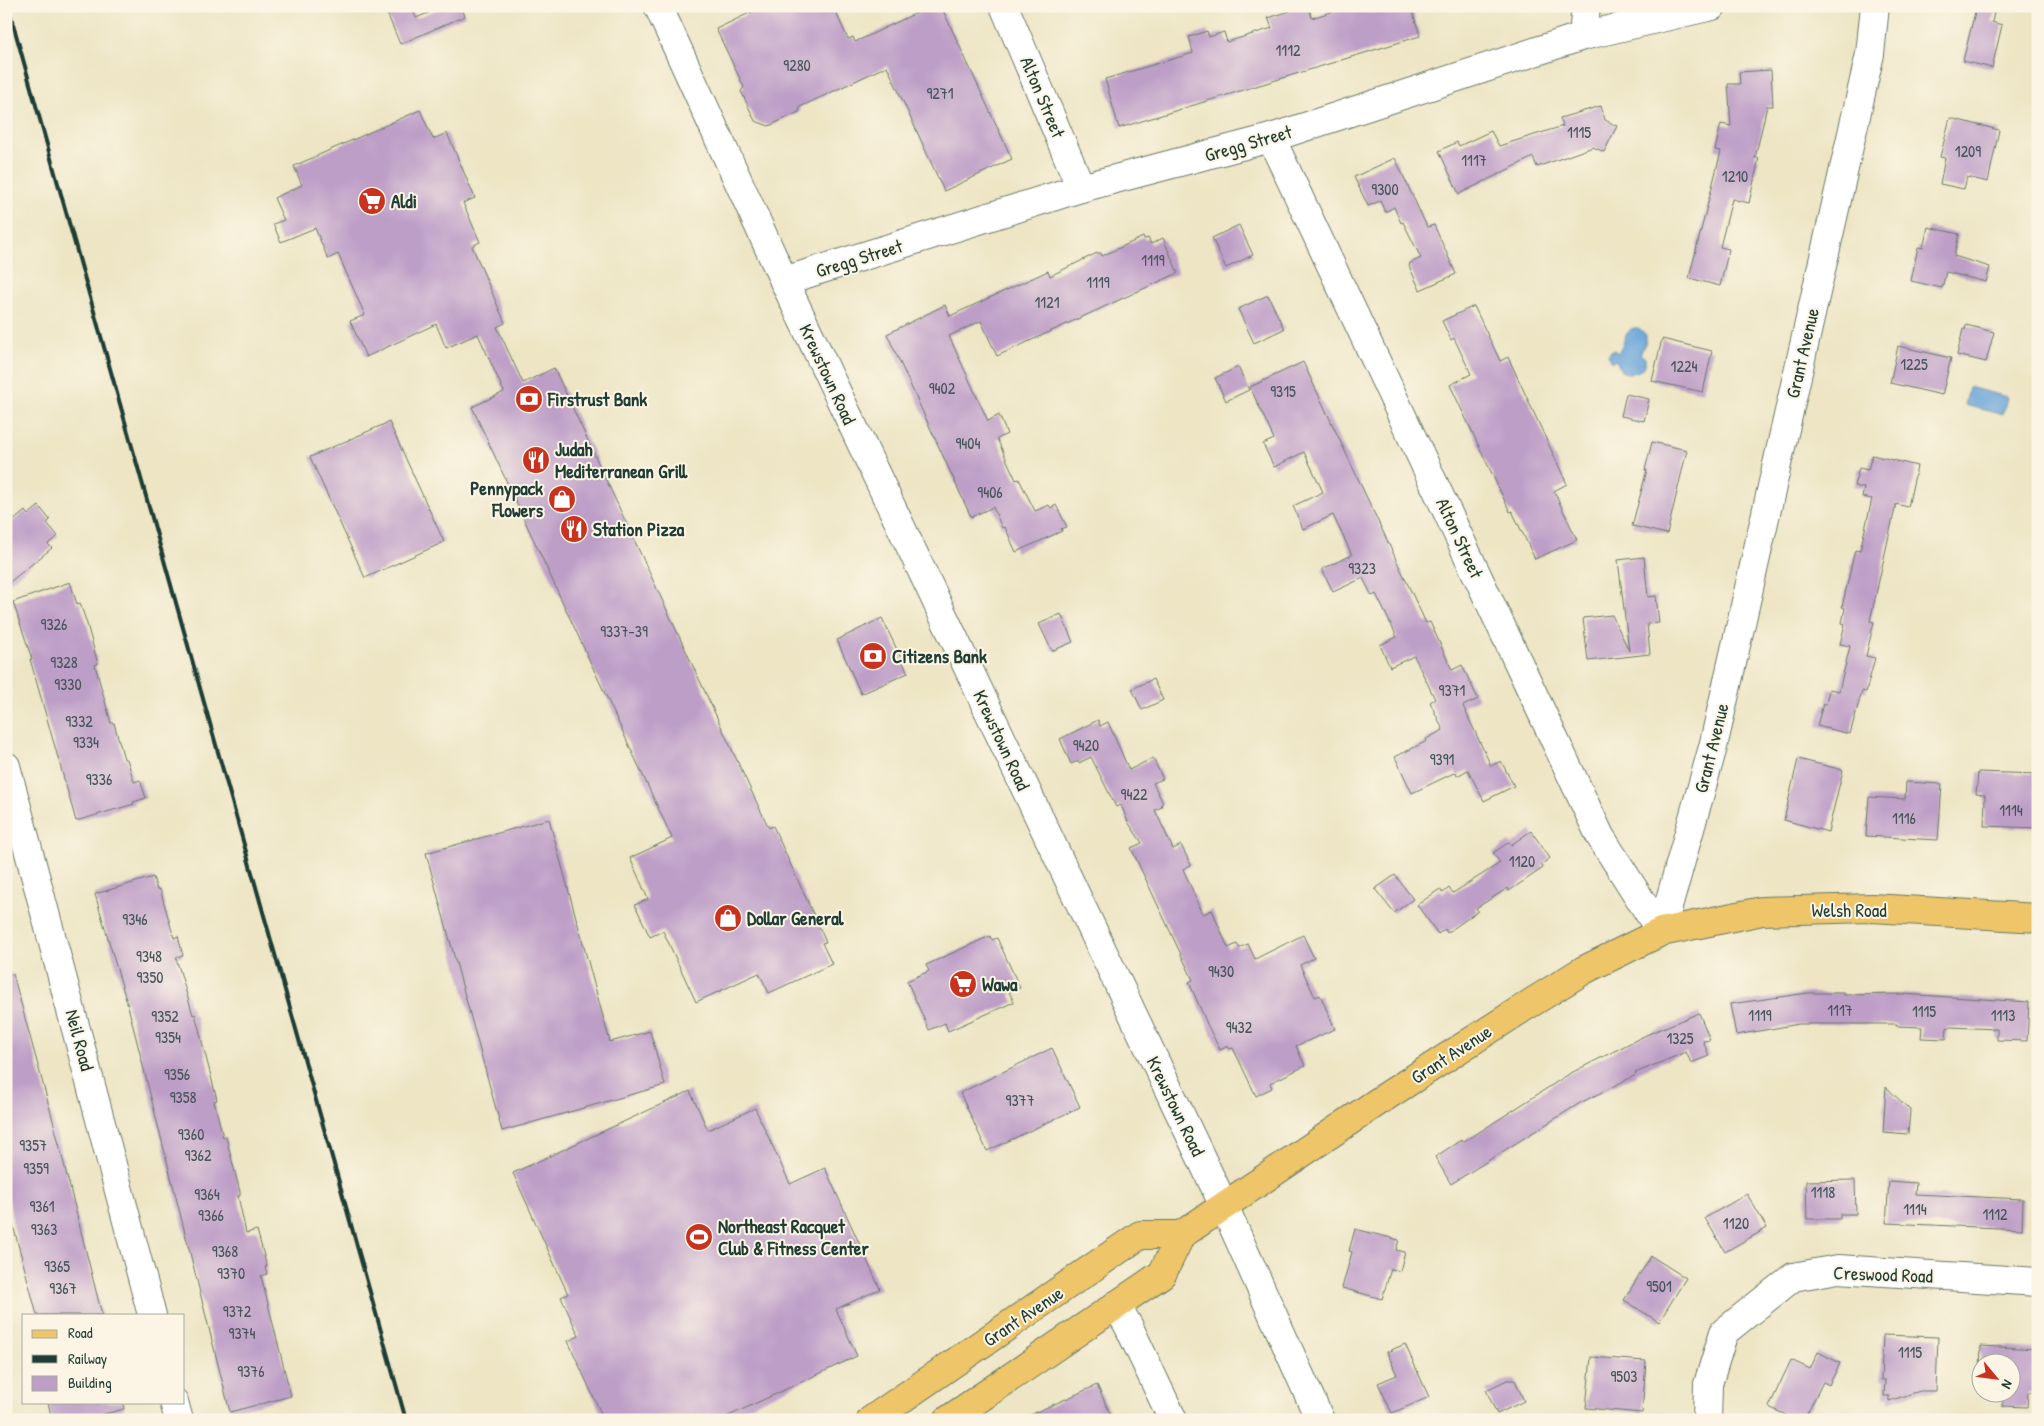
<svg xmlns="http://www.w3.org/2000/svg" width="2044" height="1426" font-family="'Patrick Hand',sans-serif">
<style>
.water{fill:#67a4d9;stroke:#437086}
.building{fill:#bd9ec7}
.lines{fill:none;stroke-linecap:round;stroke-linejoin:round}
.minor-casing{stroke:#677866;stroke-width:30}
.major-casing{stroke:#677866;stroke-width:30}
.minor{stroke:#fff;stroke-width:28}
.major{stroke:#eec569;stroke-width:28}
.rail{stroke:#1f3d34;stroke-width:4}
.labels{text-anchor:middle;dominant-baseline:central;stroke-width:4;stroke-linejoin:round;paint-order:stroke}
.number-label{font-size:16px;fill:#465559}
.street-label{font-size:19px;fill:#1f3d34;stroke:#fcf5e5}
.poi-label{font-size:19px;font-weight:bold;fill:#1f3d34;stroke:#fcf5e5;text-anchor:start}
</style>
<rect width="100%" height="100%" fill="#fcf5e5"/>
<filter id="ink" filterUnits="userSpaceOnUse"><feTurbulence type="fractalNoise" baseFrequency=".02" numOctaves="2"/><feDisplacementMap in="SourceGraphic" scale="10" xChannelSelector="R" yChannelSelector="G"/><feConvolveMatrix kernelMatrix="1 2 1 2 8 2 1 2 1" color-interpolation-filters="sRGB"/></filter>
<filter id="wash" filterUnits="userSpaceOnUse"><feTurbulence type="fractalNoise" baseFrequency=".0096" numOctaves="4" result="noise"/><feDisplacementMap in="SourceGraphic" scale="20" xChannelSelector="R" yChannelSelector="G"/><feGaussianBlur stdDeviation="1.12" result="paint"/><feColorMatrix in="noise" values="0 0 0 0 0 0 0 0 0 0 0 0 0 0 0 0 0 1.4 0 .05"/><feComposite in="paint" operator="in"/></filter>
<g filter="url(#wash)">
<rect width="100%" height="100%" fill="#ede5c4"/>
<!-- water -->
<g class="water">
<path d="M1633,328H1639L1646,335V341L1640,354L1645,358V365C1641,373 1629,375 1621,371L1616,360L1612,362L1608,355L1611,351L1615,350L1617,353L1619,352C1625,343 1623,333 1633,328Z"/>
<polygon points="1969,387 2007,397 2003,415 1965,405"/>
</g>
<g id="blocks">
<!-- building -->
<g class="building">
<polygon points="384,6 411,6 416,18 445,6 461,6 465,16 400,44"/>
<polygon points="764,6 833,6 848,39 853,37 855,42 931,6 941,6 1012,159 944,191 887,66 800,107 799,112 769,126 755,121 741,91 744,87 716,29"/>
<polygon points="1289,6 1308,6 1312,18 1349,6 1411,6 1420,36 1119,128 1105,79 1193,53 1189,37 1207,31 1209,37 1224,32 1227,42 1272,28 1268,18 1290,11"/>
<polygon points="1976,8 1994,13 1992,22 2002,25 1992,68 1963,61"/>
<polygon points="1771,70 1773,106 1767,106 1755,158 1759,158 1749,203 1732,199 1720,247 1729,249 1720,286 1689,278 1721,151 1715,150 1721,124 1731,126 1728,84 1740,84 1739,72"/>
<polygon points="1601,106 1605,120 1617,126 1604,152 1593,147 1537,167 1533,157 1459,194 1439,151 1457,142 1459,146 1491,131 1499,146 1563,126 1560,118"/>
<polygon points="420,110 433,139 447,133 475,198 463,203 480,242 472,246 505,323 497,327 523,383 554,368 755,799 769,828 773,826 826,942 822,943 832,964 769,993 759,973 696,1002 663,931 650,937 635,905 648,899 630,858 672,838 472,407 504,392 478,334 446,348 436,324 366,357 350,321 365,315 338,254 328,259 315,228 281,242 273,224 284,220 274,198 302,185 294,166"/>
<polygon points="1950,118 1999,130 1988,182 1967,177 1964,189 1940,184 1945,158 1940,157"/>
<polygon points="1395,158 1427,227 1434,225 1456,274 1420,290 1409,266 1410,263 1421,258 1403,222 1401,223 1394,207 1385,212 1380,201 1368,206 1354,177"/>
<polygon points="1239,225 1253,255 1226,268 1212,238"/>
<polygon points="1928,227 1959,234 1954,256 1990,267 1986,282 1946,272 1942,288 1911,281 1918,247 1923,248"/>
<polygon points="1143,237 1144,239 1148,238 1151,244 1163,238 1178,273 997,356 981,321 949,336 988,421 999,415 1007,434 997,439 1016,480 1019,479 1035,511 1049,505 1051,508 1056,505 1067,527 1061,529 1062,531 1016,552 1005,527 1002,528 993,507 971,517 887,334 945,305 950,316 1048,271 1050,276 1097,253 1101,253 1102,256"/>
<polygon points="1268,295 1284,329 1254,343 1238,309"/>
<polygon points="1474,306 1500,361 1508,357 1567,484 1554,491 1577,540 1535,559 1512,511 1510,512 1450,385 1471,374 1454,338 1451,340 1442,321"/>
<polygon points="1966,325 1994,332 1986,362 1957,355 1963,329 1965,330"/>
<polygon points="1662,339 1712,351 1703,392 1652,381"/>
<polygon points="1898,346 1951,358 1942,395 1890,383"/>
<polygon points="1303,362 1426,623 1430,622 1452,670 1462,665 1478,699 1463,706 1491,766 1501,761 1514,786 1484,801 1468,770 1457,776 1456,772 1412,793 1395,757 1427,741 1426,739 1443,730 1430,702 1435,699 1414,656 1390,667 1380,645 1397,637 1376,594 1372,596 1363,578 1333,592 1322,569 1352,555 1333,515 1303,529 1293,506 1323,492 1304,452 1274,467 1263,444 1274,439 1250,387"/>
<polygon points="1238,367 1249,390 1226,401 1215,378"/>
<polygon points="1626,394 1649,399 1644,421 1621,416"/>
<polygon points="389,422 444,542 365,578 310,457"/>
<polygon points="1652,442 1687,450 1667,534 1632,526 1647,470 1645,470"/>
<polygon points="1872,455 1917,466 1908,507 1896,504 1870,621 1874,622 1866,656 1875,658 1866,692 1862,691 1850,734 1817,726 1823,704 1826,704 1829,689 1839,691 1850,646 1840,644 1845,624 1842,623 1845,608 1842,607 1855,550 1860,551 1872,499 1862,497 1864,488 1854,486 1859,468 1868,470"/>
<polygon points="39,506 50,520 47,523 58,536 48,544 52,548 6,585 6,527 25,511 28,515"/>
<polygon points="1644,557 1648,597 1656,596 1659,623 1647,624 1650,654 1588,661 1583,618 1612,615 1629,651 1618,560"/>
<polygon points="70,582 77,604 80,603 87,624 98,664 95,665 111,723 114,723 124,759 127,759 134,782 140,780 146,798 133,802 134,804 76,821 30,659 32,659 13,602"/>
<polygon points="1061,614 1073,642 1052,651 1039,624"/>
<polygon points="882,618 908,673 861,694 837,640"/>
<polygon points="1153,679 1163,700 1142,710 1132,689"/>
<polygon points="1098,720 1100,726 1108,722 1129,770 1153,758 1163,779 1153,783 1163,803 1161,804 1162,807 1155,810 1173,849 1181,845 1191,865 1183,869 1203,914 1212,910 1228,948 1237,944 1239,948 1248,944 1255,959 1303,935 1314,958 1300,965 1315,997 1320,995 1335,1029 1296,1046 1305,1066 1270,1083 1272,1088 1256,1096 1233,1048 1229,1049 1228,1046 1220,1050 1208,1026 1189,982 1193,980 1131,848 1142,843 1128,822 1121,805 1116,807 1091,757 1079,763 1078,761 1071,764 1060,739"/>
<polygon points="1798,759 1843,770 1828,832 1784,820"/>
<polygon points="1978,772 2038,774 2038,828 1984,826 1985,795 1976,794"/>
<polygon points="1906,782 1942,784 1938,840 1866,836 1869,797 1905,799"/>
<polygon points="549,819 610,1042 650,1031 665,1085 502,1131 426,853"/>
<polygon points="1531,831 1550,858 1541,865 1543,868 1509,891 1508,888 1476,908 1478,911 1447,933 1445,929 1438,934 1417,905 1440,889 1443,893 1449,888 1453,893 1500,863 1493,853 1509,842 1511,845"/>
<polygon points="1395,875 1413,899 1394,913 1375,889"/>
<polygon points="153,877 157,890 160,889 174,938 178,936 183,956 176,958 193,1015 195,1014 217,1100 214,1101 223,1137 226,1137 240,1192 240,1196 238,1196 246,1233 257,1230 267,1267 265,1267 267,1274 261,1276 291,1396 230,1412 129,1010 95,894"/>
<polygon points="990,936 992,940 997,938 1020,988 1009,992 1014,1002 948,1031 945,1023 929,1030 907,981 929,971 926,965"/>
<polygon points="13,974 55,1128 102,1315 37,1315 13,1225 6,1184 6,975"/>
<polygon points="1808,993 1844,993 1844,995 1903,994 2029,1002 2027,1041 1997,1040 1997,1029 1950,1027 1947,1028 1946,1039 1921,1038 1922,1027 1897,1026 1897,1024 1799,1024 1736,1035 1730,1004"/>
<polygon points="1699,1013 1710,1040 1703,1041 1709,1056 1691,1063 1686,1052 1635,1073 1636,1075 1580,1103 1451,1184 1435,1157 1461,1140 1462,1142 1481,1131 1569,1074 1646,1035"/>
<polygon points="1052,1048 1080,1107 987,1151 960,1093"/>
<polygon points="1886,1087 1910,1110 1908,1134 1883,1132"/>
<polygon points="690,1091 708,1130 755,1108 790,1184 825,1168 880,1289 836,1309 857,1356 720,1420 604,1420 568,1341 579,1336 561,1297 568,1294 513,1173"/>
<polygon points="1855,1180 1856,1214 1840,1214 1840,1219 1807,1219 1806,1181"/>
<polygon points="1889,1181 1916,1183 1915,1194 2023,1199 2022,1229 1886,1223"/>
<polygon points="1747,1194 1767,1228 1725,1252 1705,1218"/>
<polygon points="1355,1229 1399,1240 1396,1250 1405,1252 1400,1271 1391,1269 1382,1299 1342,1288 1352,1252 1349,1251"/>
<polygon points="1651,1256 1686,1278 1659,1322 1624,1300"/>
<polygon points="1883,1335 1938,1337 1936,1391 1920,1391 1889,1401 1889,1396 1884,1396 1885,1380 1881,1380"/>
<polygon points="1405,1344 1429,1397 1392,1413 1378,1383 1397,1375 1387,1352"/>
<polygon points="1981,1346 2038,1349 2038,1392 2028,1392 2027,1407 2002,1406 2003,1394 1993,1394 2012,1394 2012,1364 1982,1364 1982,1393 1979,1393"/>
<polygon points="1818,1352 1840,1363 1829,1385 1823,1382 1804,1420 1796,1420 1769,1407 1791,1360 1810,1369"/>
<polygon points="1591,1357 1646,1361 1642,1413 1586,1408"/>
<polygon points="1507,1380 1515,1380 1524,1401 1497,1414 1486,1390"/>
<polygon points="1097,1385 1113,1420 1019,1420"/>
<polygon points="48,1402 123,1402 124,1409 81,1420 52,1420"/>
</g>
</g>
</g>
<g filter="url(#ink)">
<use href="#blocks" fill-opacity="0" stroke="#677866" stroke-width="1"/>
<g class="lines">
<!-- minor casing -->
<g class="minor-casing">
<g id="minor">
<polyline points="658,6 784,281 1224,1206 1320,1420"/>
<polyline points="1004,6 1081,188"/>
<polyline points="1583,36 1586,6"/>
<polyline points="1271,138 1600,836 1661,932"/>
<polyline points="784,281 1081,188 1271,138 1583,36 1712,6"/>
<polyline points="6,766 152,1315"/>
<polyline points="1661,932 1713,747 1870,54 1875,6"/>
<polyline points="1116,1305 1128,1325 1173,1420"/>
<polyline points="174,1402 179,1420"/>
<polyline points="1707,1420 1708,1384 1724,1332 1793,1277 1838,1269 2038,1282"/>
</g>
</g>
<!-- major casing -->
<g class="major-casing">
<g id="major">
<polyline points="871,1420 1140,1235 1181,1235"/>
<polyline points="948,1420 1162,1274 1181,1235 1382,1099 1523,1008 1584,970 1661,932 1762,911 1872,908 2038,918"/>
</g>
</g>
<!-- minor -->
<use href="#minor" class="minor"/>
<!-- major -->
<use href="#major" class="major"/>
<!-- rail -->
<polyline class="rail" points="8,6 406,1420"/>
</g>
</g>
<!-- icons -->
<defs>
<g id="supermarket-disc" transform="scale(1.4375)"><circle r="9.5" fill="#c8321e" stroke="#fcf5e5"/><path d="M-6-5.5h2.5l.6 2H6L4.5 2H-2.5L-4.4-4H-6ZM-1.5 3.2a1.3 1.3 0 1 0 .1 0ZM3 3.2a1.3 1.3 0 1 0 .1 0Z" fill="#fff"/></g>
<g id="bank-disc" transform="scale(1.4375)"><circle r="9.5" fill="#c8321e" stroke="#fcf5e5"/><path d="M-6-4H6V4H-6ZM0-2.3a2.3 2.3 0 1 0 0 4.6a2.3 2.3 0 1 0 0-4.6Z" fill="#fff"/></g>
<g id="restaurant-disc" transform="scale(1.4375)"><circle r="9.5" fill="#c8321e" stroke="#fcf5e5"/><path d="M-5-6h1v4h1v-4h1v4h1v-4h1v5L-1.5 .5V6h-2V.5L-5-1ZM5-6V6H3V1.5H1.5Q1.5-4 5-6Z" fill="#fff"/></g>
<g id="shop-disc" transform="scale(1.4375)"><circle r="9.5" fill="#c8321e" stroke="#fcf5e5"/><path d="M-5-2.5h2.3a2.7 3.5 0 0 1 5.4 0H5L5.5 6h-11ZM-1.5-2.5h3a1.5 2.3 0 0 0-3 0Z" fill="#fff"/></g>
<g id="stadium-disc" transform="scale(1.4375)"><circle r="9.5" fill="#c8321e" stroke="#fcf5e5"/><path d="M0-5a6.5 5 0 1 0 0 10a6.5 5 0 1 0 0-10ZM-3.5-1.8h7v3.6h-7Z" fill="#fff"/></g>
</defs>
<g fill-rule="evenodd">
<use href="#supermarket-disc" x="372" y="201"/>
<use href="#bank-disc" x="529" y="399"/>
<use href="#restaurant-disc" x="536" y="460"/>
<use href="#shop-disc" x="562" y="499"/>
<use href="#restaurant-disc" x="574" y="529"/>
<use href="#bank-disc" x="873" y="656"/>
<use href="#shop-disc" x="728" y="918"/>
<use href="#supermarket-disc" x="963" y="984"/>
<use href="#stadium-disc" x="699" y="1237"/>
</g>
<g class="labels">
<!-- number labels -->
<g class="number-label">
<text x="1288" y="50">1112</text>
<text x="797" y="65">9280</text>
<text x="940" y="93">9271</text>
<text x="1579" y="132">1115</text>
<text x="1968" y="151">1209</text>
<text x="1474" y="160">1117</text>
<text x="1735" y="176">1210</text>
<text x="1385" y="189">9300</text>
<text x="1153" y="260">1119</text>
<text x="1098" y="282">1119</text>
<text x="1047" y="302">1121</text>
<text x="1914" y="364">1225</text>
<text x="1684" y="366">1224</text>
<text x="942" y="388">9402</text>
<text x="1283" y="391">9315</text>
<text x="968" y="443">9404</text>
<text x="990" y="492">9406</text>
<text x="1362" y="568">9323</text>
<text x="54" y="624">9326</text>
<text x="624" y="631">9337-39</text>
<text x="64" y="662">9328</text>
<text x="68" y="684">9330</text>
<text x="1452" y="690">9371</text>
<text x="79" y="721">9332</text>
<text x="86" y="742">9334</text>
<text x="1086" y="745">9420</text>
<text x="1442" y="759">9391</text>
<text x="99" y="779">9336</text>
<text x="1134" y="794">9422</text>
<text x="2011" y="810">1114</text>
<text x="1904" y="818">1116</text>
<text x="1522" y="861">1120</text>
<text x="135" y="919">9346</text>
<text x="149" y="956">9348</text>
<text x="1221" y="971">9430</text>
<text x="150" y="977">9350</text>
<text x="1840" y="1010">1117</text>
<text x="1924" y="1011">1115</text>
<text x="1760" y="1015">1119</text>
<text x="2003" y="1015">1113</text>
<text x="165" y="1016">9352</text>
<text x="1239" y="1027">9432</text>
<text x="168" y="1037">9354</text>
<text x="1680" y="1038">1325</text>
<text x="177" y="1074">9356</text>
<text x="183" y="1097">9358</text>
<text x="1020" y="1100">9377</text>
<text x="191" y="1134">9360</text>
<text x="33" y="1145">9357</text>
<text x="198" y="1155">9362</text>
<text x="36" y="1168">9359</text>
<text x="1823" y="1192">1118</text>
<text x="207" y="1194">9364</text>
<text x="42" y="1206">9361</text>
<text x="1915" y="1209">1114</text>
<text x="1995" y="1214">1112</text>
<text x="211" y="1215">9366</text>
<text x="1736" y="1223">1120</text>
<text x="44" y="1229">9363</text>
<text x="225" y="1251">9368</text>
<text x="57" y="1266">9365</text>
<text x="231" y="1273">9370</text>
<text x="1659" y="1286">9501</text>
<text x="63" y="1288">9367</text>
<text x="237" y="1311">9372</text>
<text x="242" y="1333">9374</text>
<text x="1910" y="1352">1115</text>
<text x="251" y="1371">9376</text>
<text x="1624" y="1376">9503</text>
</g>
<!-- street labels -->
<g class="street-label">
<text transform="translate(1043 97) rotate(67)">Alton Street</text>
<text transform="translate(1248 143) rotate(-16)">Gregg Street</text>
<text transform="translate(859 258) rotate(-17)">Gregg Street</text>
<text transform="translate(1802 353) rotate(-77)">Grant Avenue</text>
<text transform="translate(828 374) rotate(65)">Krewstown Road</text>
<text transform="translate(1460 538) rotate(65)">Alton Street</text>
<text transform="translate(1002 740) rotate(65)">Krewstown Road</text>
<text transform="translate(1711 748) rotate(-76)">Grant Avenue</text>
<text x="1849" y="910">Welsh Road</text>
<text transform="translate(80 1040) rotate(75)">Neil Road</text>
<text transform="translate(1451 1054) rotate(-33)">Grant Avenue</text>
<text transform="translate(1176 1106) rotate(64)">Krewstown Road</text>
<text transform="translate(1883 1274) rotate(2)">Creswood Road</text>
<text transform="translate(1023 1316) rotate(-34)">Grant Avenue</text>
</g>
<!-- poi labels -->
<g class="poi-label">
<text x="391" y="201">Aldi</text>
<text x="548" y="399">Firstrust Bank</text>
<text x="555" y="449">Judah<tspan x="555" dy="22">Mediterranean Grill</tspan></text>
<text x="543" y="488" text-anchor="end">Pennypack<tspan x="543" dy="22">Flowers</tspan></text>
<text x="593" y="529">Station Pizza</text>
<text x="892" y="656">Citizens Bank</text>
<text x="747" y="918">Dollar General</text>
<text x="982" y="984">Wawa</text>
<text x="718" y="1226">Northeast Racquet<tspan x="718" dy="22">Club &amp; Fitness Center</tspan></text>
</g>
</g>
<!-- margin -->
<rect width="2044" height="1426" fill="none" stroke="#fcf5e5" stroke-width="25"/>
<!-- legend -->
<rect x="22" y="1314" width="162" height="90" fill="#fcf5e5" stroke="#a4ab9e"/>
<rect x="32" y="1330" width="25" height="8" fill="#eec569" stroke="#a4ab9e"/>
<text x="68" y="1338" font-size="15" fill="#1f3d34">Road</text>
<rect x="32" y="1355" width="25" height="8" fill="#1f3d34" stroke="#a4ab9e"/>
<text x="68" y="1364" font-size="15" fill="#1f3d34">Railway</text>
<rect x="32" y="1376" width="25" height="15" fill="#bd9ec7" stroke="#a4ab9e"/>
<text x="68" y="1388" font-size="15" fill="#1f3d34">Building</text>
<!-- north arrow -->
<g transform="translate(1996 1378) rotate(119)"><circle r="24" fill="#fcf5e5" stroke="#a4ab9e"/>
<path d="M0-4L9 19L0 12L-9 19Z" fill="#c8321e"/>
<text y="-8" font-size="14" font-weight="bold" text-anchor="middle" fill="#1f3d34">N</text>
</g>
</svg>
